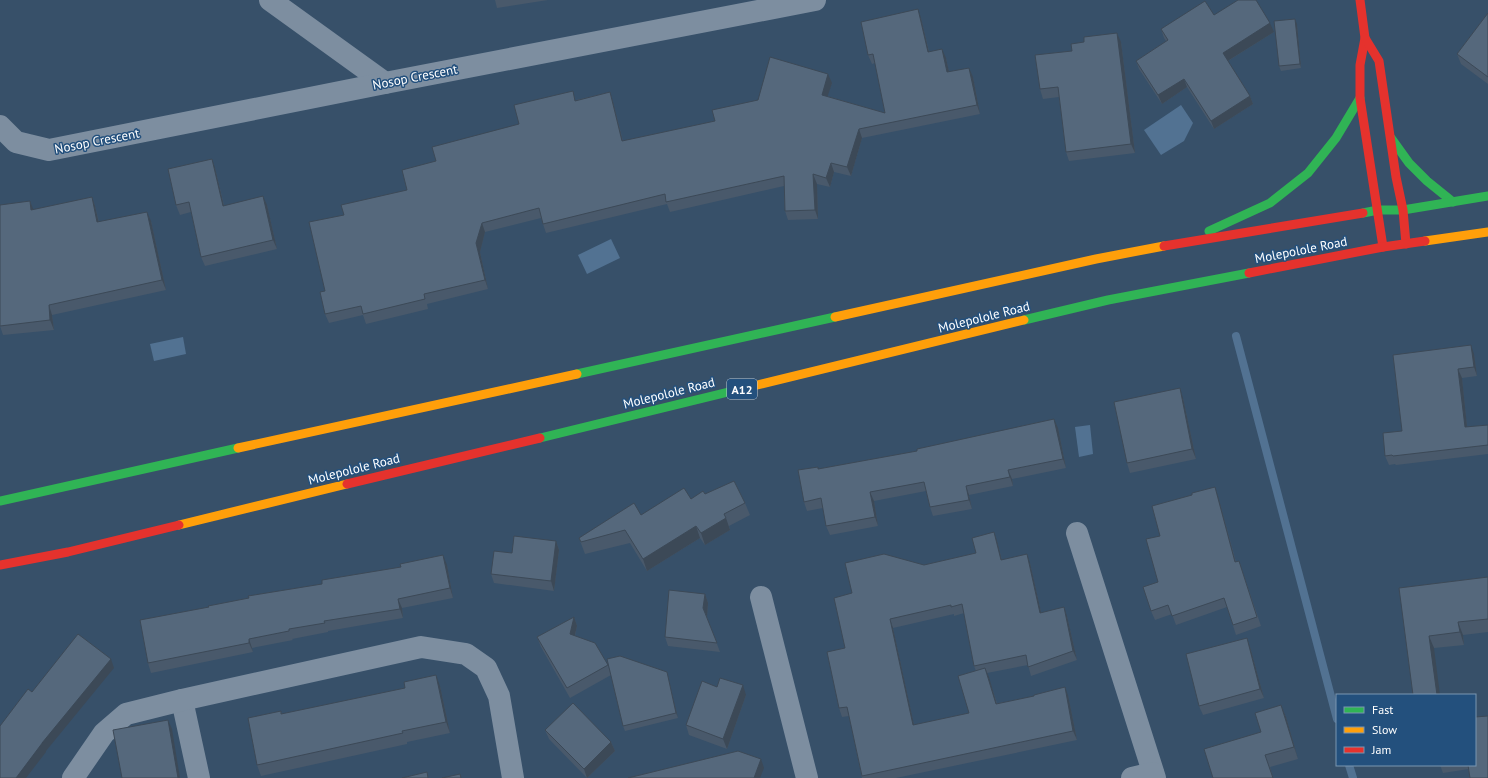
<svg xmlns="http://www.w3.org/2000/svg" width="1488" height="778" font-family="'PT Sans',sans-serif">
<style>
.water{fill:#527292}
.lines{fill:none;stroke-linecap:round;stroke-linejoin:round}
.stream{stroke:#527292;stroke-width:8}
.street{stroke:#7d8ea0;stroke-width:22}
.fast{stroke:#30b455;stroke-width:9}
.slow{stroke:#ff9f0a;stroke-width:9}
.jam{stroke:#e5322d;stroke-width:9}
.wall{fill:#49596b;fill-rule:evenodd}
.shaded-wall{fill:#3c4957}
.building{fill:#55687c;stroke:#3c4957}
.labels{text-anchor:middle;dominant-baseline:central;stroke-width:3;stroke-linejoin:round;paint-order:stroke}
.shield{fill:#23507d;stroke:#bdcad8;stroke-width:1}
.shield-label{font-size:12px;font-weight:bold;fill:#fff}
.street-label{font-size:13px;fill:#fff;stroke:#23507d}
</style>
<rect width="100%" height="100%" fill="#375069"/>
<!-- water -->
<g class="water">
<polygon points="1181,105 1193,123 1184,141 1161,155 1144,130"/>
<polygon points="611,239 620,258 587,274 578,255"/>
<polygon points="183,337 186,354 154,361 150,344"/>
<polygon points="1090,425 1093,454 1079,457 1075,427"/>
</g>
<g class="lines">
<!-- stream -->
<g class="stream">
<polyline points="1236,336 1337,719"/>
<polyline points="1349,765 1353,778"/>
</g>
<!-- street -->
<g class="street">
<polyline points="270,0 385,83"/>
<polyline points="0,126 16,142 49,150 385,83 815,0"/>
<polyline points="1077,533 1155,778"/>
<polyline points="761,597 807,778"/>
<polyline points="182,700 199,778"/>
<polyline points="73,778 104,733 126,714 182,700 421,647 466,654 486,668 499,696 513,778"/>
<polyline points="1132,778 1153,773"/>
</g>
<!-- fast -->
<g class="fast">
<polyline points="1391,138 1409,163 1427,181 1453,202"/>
<polyline points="1363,213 1378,210 1403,210 1488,196"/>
<polyline points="1209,231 1270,203 1308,173 1336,138 1360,98"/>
<polyline points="1024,320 1108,300 1249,273"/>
<polyline points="577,374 835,317"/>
<polyline points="540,438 753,386"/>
<polyline points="0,501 238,448"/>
</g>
<!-- slow -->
<g class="slow">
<polyline points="1425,241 1488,232"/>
<polyline points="835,317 1096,259 1164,246"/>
<polyline points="753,386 1024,320"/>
<polyline points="238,448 577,374"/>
<polyline points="179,525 347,484"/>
</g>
<!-- jam -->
<g class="jam">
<polyline points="1360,0 1365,38 1360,65 1360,98 1383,247"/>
<polyline points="1365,38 1379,61 1396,177 1403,210 1406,244"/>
<polyline points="1164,246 1363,213"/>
<polyline points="1249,273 1383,247 1425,241"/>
<polyline points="347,484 540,438"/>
<polyline points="0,565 68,552 179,525"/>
</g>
</g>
<!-- wall -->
<g class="wall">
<polygon points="495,0 548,0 497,8"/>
<polygon points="1488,13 1488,84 1461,64 1457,54"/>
<polygon points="1214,15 1274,32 1228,61 1250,96 1253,104 1214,129 1187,87 1162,104 1139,69 1136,61 1166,41 1164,38 1161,29"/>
<polygon points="921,18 929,51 946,58 949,72 973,77 980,114 862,138 851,176 834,172 830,187 817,184 818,219 788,220 785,211 784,186 670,212 667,204 546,233 541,218 485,232 480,252 488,289 427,304 428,309 366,324 363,315 329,323 325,314 325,291 344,215 407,190 436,161 519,124 576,100 610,92 613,102 623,141 715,121 758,100 832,83 827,96 885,113 875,63 872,64 868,55"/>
<polygon points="1297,24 1301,68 1281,71 1279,66"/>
<polygon points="1121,42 1135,153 1069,161 1066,152 1059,97 1043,99 1040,89 1072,51"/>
<polygon points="215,168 224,205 267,205 277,249 205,266 201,257 191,212 180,215 176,205"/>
<polygon points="92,197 95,206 99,222 151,221 166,290 52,315 54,330 3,335 0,326 30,201 33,210"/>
<polygon points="1474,354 1477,376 1462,378 1467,427 1488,425 1488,454 1396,465 1395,464 1389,465 1385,456 1402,431 1393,355"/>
<polygon points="1183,398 1196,459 1130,473 1127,463"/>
<polygon points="1058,428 1066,468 1012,479 1013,486 969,495 972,509 933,516 930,507 926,491 874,501 878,526 830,535 826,526 823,508 807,511 804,502 818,469"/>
<polygon points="705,494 745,503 750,515 729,526 730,530 705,545 700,538 647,571 630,543 585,554 579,538"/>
<polygon points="1218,496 1236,562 1242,570 1261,626 1236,635 1227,607 1176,625 1172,614 1155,620 1151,611 1158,582 1160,536"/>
<polygon points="556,541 559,550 554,591 494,583 491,574"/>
<path d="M997,541L1002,560L1030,563L1041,612L1067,616L1077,660L1031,676L1028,665L987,673L997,703L1068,695L1077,740L896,778H862L849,716L842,717L839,708L845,648L852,593L924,565L976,553ZM964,613L974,666L976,671L969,713L914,725L893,628L954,614V616Z"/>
<polygon points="447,565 453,598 402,608 403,618 328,631 328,632 292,639 293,640 252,648 253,652 151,673 148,663"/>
<polygon points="1488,577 1488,632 1463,635 1464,645 1434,648 1399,588"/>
<polygon points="705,594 708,603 707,617 720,652 668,646 665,637"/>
<polygon points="574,617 577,626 575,636 608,665 610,672 668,677 678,718 625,731 623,726 611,675 570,698 541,647 537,637"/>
<polygon points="1247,638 1250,647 1264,698 1203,715 1199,706"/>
<polygon points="440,686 450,733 407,742 407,744 261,776 257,765 281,711 282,714"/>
<polygon points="717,687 746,695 727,749 689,735 686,725"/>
<polygon points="1281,705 1286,717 1298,759 1270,767 1273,778 1213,778 1261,732"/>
<polygon points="545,730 611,742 615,751 587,778 549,739"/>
<polygon points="1440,765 1475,765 1469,769 1443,773"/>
</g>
<!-- shaded-wall -->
<g class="shaded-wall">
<polygon points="918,9 921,18 931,61 928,52"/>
<polygon points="1295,19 1297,24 1301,68 1300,64"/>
<polygon points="1270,23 1274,32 1226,62 1223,53"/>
<polygon points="1117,33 1121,42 1135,153 1131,144"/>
<polygon points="942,49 946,58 951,81 947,72"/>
<polygon points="969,68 973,77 980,114 977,105"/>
<polygon points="828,74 832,83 825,104 822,95"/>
<polygon points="1184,79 1187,87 1162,104 1158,95"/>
<polygon points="610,92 613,102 625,151 622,141"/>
<polygon points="1250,96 1253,104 1214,129 1211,121"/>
<polygon points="859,129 862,138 851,176 847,167"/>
<polygon points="212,159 215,168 226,215 223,206"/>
<polygon points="831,163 834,172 830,187 826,178"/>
<polygon points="813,174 817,184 818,219 815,210"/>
<polygon points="263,196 267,205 277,249 273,240"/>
<polygon points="92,197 95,206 101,232 97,222"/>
<polygon points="30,201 34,211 31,210"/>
<polygon points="147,212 151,221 166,290 162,280"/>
<polygon points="482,223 485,232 480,252 488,289 485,280 476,243"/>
<polygon points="49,305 52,315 54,330 50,320"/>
<polygon points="1471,345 1474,354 1477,376 1474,367"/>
<polygon points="1458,369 1462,378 1468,436 1465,427"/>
<polygon points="1180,388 1183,398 1196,459 1192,449"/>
<polygon points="1054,419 1058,428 1066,468 1063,459"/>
<polygon points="1008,470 1012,479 1013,486 1010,477"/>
<polygon points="966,486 969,495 972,509 969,500"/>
<polygon points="1215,487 1218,496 1238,572 1235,562"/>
<polygon points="870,492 874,501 878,526 875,517"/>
<polygon points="726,518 730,530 705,545 701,533"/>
<polygon points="696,526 700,538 647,571 643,559"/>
<polygon points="994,532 997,541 1004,569 1001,560"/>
<polygon points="556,541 559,550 554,591 551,581"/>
<polygon points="1027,554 1030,563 1043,621 1040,613"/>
<polygon points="443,555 447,565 453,598 450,588"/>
<polygon points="705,594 708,603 707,617 703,608"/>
<polygon points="398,599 402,608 403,618 400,609"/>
<polygon points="1064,607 1067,616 1077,660 1073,651"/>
<polygon points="574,617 577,626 573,643 570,634"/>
<polygon points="890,619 893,628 916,734 913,725"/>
<polygon points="1458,622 1463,635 1464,645 1460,632"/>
<polygon points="1429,636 1434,648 1440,695 1437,695"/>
<polygon points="1247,638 1250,647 1264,698 1260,689"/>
<polygon points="249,639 252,648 253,652 249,643"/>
<polygon points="111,659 114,668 46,751 46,752 26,778 16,778 42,743"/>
<polygon points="985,668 989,677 999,712 996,704"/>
<polygon points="667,672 668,677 678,718 676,713"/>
<polygon points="436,675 440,686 450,733 446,722"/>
<polygon points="743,685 746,695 727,749 723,739"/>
<polygon points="1065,687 1068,695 1077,740 1073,731"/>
<polygon points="1281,705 1286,717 1298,759 1294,747"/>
<polygon points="168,720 172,729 180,778 178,778"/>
<polygon points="611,742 615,751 587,778 584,769"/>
<polygon points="761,759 764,768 760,778 754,778"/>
</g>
<!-- building -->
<g class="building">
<polygon points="1238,0 1256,0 1270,23 1223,53 1250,96 1211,121 1184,79 1158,95 1136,61 1168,40 1161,29 1205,1 1214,15"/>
<polygon points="918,9 928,52 942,49 947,72 969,68 977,105 859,129 847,167 831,163 826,178 813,174 815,210 785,211 784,176 666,202 665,194 543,224 539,208 482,223 476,243 485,280 424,294 425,299 363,314 361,306 325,314 320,292 325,291 309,222 344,215 341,205 407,190 402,170 436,161 432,147 519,124 514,105 573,91 575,101 610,92 622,141 715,121 712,110 758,100 770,57 828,74 822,95 885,113 873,54 868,55 861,22"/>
<polygon points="1488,13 1488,77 1457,54"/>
<polygon points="1295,19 1300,64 1279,66 1274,21"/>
<polygon points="1117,33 1131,144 1066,152 1058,87 1040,89 1035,55 1072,51 1071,44 1084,42 1084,37"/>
<polygon points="212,159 223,206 263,196 273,240 201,257 189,202 176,205 168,169"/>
<polygon points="92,197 97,222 147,212 162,280 49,305 50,320 0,326 0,205 30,201 31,210"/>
<polygon points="1471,345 1474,367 1458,369 1465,427 1488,425 1488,445 1393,456 1392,455 1385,456 1383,433 1402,431 1393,355"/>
<polygon points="1180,388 1192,449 1127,463 1114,402"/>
<polygon points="1054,419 1063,459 1008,470 1010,477 966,486 969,500 930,507 924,482 870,492 875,517 826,526 821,498 804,502 798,470 818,467 818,469 917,451 917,449"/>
<polygon points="734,481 745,503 724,514 726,518 701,533 696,526 643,559 625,530 581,542 579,538 634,503 641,515 684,488 691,499 703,491 705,494"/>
<polygon points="1215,487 1235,562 1239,561 1257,617 1233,625 1224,598 1172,616 1168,605 1151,611 1143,587 1158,582 1146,539 1160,536 1152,506 1192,495 1192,493"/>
<polygon points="994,532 1001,560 1027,554 1040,613 1064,607 1073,651 1028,667 1026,655 974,666 962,604 951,607 951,605 890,619 913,725 969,713 958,676 985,668 996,704 1034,696 1034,695 1065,687 1073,731 862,776 847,707 839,708 827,652 845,648 834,598 852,593 845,563 884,554 924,565 976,553 972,538"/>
<polygon points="514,536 556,541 551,581 491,574 494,551 512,553"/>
<polygon points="443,555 450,588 398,599 400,609 324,621 325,623 289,629 289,631 249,639 249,643 148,663 140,620 209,607 208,606 249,598 248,596 322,584 322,580 401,567 400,564"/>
<polygon points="1488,577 1488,619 1458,622 1460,632 1429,636 1437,695 1413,695 1399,588"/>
<polygon points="669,590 705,594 703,608 717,643 665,637"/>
<polygon points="574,617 570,634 595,643 608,665 567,688 537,637"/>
<polygon points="78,634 111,659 42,743 43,742 16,778 0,778 0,726 28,689 32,692"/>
<polygon points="1247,638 1260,689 1199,706 1186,654"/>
<polygon points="620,656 667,672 676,713 623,726 607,659"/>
<polygon points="436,675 446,722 402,731 403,733 257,765 248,718 281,711 281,714 405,688 404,682"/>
<polygon points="720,678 743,685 723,739 686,725 702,681 717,687"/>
<polygon points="573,703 611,742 584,769 545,730"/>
<polygon points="1281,705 1294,747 1265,755 1273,778 1213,778 1204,749 1261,732 1255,713"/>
<polygon points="1488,716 1488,778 1470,778 1468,765 1475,765 1475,717"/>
<polygon points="168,720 178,778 122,778 113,730"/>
<polygon points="738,751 761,759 754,778 628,778"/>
<polygon points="427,772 428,778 402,778"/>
<polygon points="460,774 461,778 442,778"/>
</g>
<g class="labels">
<!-- shield labels -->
<rect class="shield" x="727" y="379" width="30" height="20" rx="3"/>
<g class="shield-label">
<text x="742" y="389">A12</text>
</g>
<!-- street labels -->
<g class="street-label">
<text transform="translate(415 77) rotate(-11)">Nosop Crescent</text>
<text transform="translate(97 141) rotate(-11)">Nosop Crescent</text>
<text transform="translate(1301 250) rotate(-11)">Molepolole Road</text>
<text transform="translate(984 317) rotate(-14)">Molepolole Road</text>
<text transform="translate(669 393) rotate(-14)">Molepolole Road</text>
<text transform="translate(354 469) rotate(-14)">Molepolole Road</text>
</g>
</g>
<!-- legend -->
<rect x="1336" y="694" width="140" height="72" fill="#23507d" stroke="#7b96b1"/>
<rect x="1344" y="707" width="20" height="6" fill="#30b455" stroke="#7b96b1"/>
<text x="1372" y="714" font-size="12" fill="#ffffff">Fast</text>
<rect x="1344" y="727" width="20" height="6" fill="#ff9f0a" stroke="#7b96b1"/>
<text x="1372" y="734" font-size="12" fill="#ffffff">Slow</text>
<rect x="1344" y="747" width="20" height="6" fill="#e5322d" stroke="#7b96b1"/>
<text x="1372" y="754" font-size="12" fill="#ffffff">Jam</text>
</svg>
